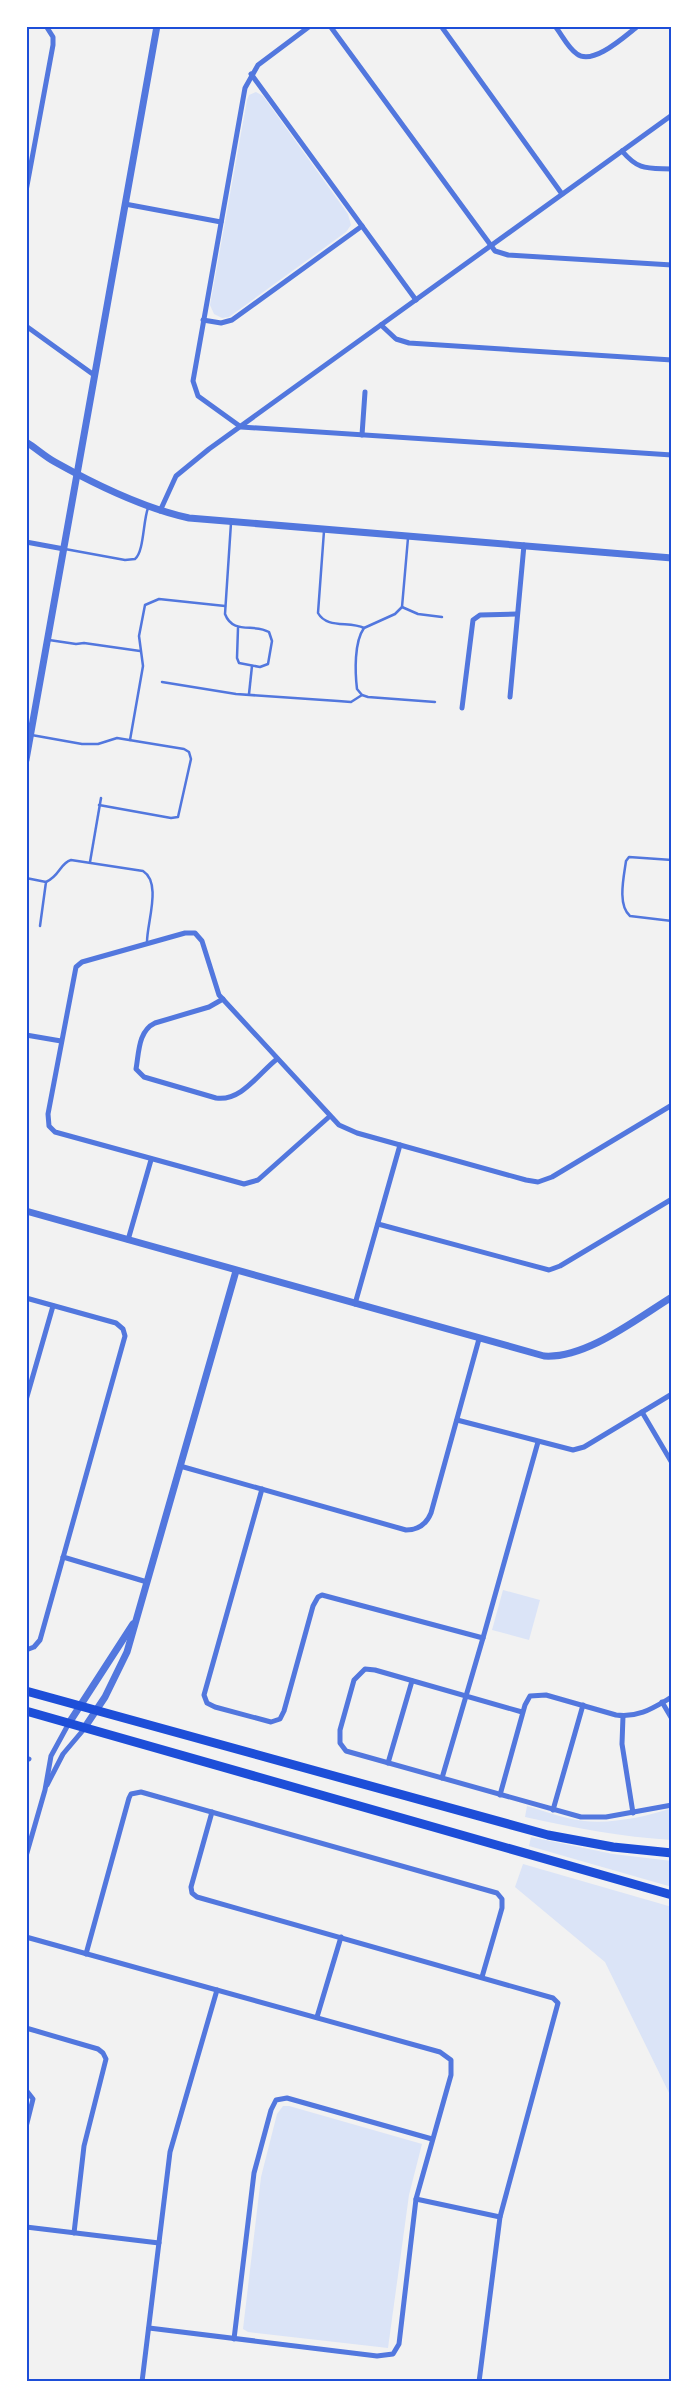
<svg xmlns="http://www.w3.org/2000/svg" width="698" height="2408" font-family="'DejaVu Sans',sans-serif">
<style>
.green{fill:#dbe4f7}
.lines{fill:none;stroke-linecap:round;stroke-linejoin:round}
.service{stroke:#5277de;stroke-width:2.5}
.minor{stroke:#5277de;stroke-width:5}
.tertiary{stroke:#5277de;stroke-width:7}
.primary{stroke:#1d4ed8;stroke-width:9}
.neatline{fill:none;stroke:#1d4ed8;stroke-width:2}
</style>
<rect width="100%" height="100%" fill="#f2f2f2"/>
<!-- green -->
<g class="green">
<polygon points="256,92 263,96 348,214 351,225 346,232 229,317 222,318 214,314 210,305 247,100 249,95"/>
<polygon points="503,1590 540,1600 529,1640 492,1630"/>
<path d="M527,1806C545,1811 565,1819 584,1821C612,1824 645,1817 672,1808V1840C622,1837 574,1828 525,1817Z"/>
<polygon points="531,1837 613,1854 672,1861 672,1887 529,1846"/>
<polygon points="523,1864 672,1907 672,2099 605,1962 515,1887"/>
<polygon points="283,2106 289,2106 422,2144 409,2195 388,2348 248,2332 243,2329 261,2177 277,2114"/>
</g>
<g class="lines">
<!-- service -->
<g class="service">
<path d="M231,523L225,614C233,635 254,623 269,632L272,641L268,664L260,667L239,663L237,658L238,628"/>
<path d="M324,531L318,613C327,629 349,621 364,628"/>
<path d="M408,538L402,607L395,614L364,628C354,642 355,672 357,689L362,695L368,697L435,702"/>
<path d="M65,549L125,560L135,559C144,552 143,521 148,508"/>
<polyline points="402,607 418,614 442,617"/>
<polyline points="49,640 76,644 84,643 140,651"/>
<polyline points="162,682 236,694 338,701 351,702 362,695"/>
<polyline points="249,694 252,666"/>
<polyline points="26,734 82,744 98,744 117,738 184,749 189,752 191,759 178,817 171,818 99,805"/>
<polyline points="130,740 143,666 139,636 145,605 159,599 225,606"/>
<path d="M672,860L629,857L626,861C624,876 617,905 630,916L672,921"/>
<polyline points="90,862 101,798"/>
<polyline points="26,878 46,882 40,926"/>
<path d="M46,882C60,876 60,863 71,860L143,871C162,883 147,922 147,942"/>
</g>
<!-- minor -->
<g class="minor">
<polyline points="310,26 258,65 245,88 193,381 198,396 241,427 672,455"/>
<polyline points="330,26 495,251 508,255 672,265"/>
<polyline points="441,26 562,194"/>
<path d="M555,26C562,35 568,48 577,54C593,66 625,36 638,26"/>
<polyline points="251,74 416,300"/>
<path d="M622,151C639,171 647,168 672,169"/>
<polyline points="26,191 53,45 53,37 46,26"/>
<polyline points="125,204 221,222"/>
<polyline points="203,320 221,323 232,320 362,226"/>
<polyline points="381,325 396,339 409,343 672,360"/>
<polyline points="26,326 94,375"/>
<polyline points="362,435 365,392"/>
<polyline points="160,511 176,476 209,449 672,115"/>
<polyline points="26,542 64,549"/>
<polyline points="510,697 524,545"/>
<polyline points="462,708 473,620 480,615 517,614"/>
<path d="M223,999L209,1007L155,1023C138,1031 139,1053 136,1069L144,1077L216,1098C241,1102 259,1073 277,1059"/>
<polyline points="26,1035 61,1041"/>
<polyline points="330,1116 258,1180 244,1184 55,1132 49,1126 48,1114 76,967 82,962 185,933 195,933 202,941 219,995 339,1125 357,1133 526,1180 538,1182 552,1177 672,1105"/>
<polyline points="378,1224 549,1270 560,1266 672,1199"/>
<polyline points="128,1240 151,1160"/>
<polyline points="26,1298 116,1323 123,1329 125,1336 40,1640 34,1647 26,1650"/>
<polyline points="355,1304 400,1145"/>
<polyline points="26,1400 53,1306"/>
<polyline points="642,1412 672,1463"/>
<polyline points="457,1420 573,1450 584,1447 672,1394"/>
<path d="M180,1466L406,1530C418,1530 426,1525 431,1513L479,1339"/>
<polyline points="262,1489 204,1695 207,1703 215,1707 271,1722 280,1719 284,1711 313,1606 318,1597 322,1595 483,1638 538,1442"/>
<polyline points="63,1557 147,1582"/>
<polyline points="662,1702 672,1719"/>
<polyline points="522,1712 375,1670 365,1669 354,1680 340,1730 340,1743 346,1751 581,1817 606,1817 672,1805"/>
<polyline points="623,1716 622,1744 633,1813"/>
<polyline points="26,1758 29,1759"/>
<polyline points="388,1763 412,1681"/>
<polyline points="442,1778 483,1638"/>
<polyline points="47,1785 63,1754 85,1728"/>
<path d="M500,1795L525,1705L530,1696L546,1695L616,1715C639,1718 653,1708 672,1697"/>
<polyline points="553,1810 583,1705"/>
<polyline points="212,1812 191,1887 192,1893 197,1897 553,1998 558,2003 500,2217 479,2382"/>
<polyline points="26,1856 45,1790 51,1756 69,1723"/>
<polyline points="26,1937 440,2052 451,2060 451,2075 416,2199 399,2344 393,2354 377,2356 149,2328"/>
<polyline points="86,1954 129,1798 131,1794 141,1792 497,1893 502,1899 502,1908 482,1977"/>
<polyline points="317,2017 341,1937"/>
<polyline points="26,2028 98,2049 103,2053 106,2059 84,2146 74,2233"/>
<polyline points="26,2090 33,2099 26,2127"/>
<polyline points="416,2199 500,2217"/>
<polyline points="26,2227 159,2243"/>
<polyline points="234,2339 254,2173 271,2110 276,2100 287,2098 432,2139"/>
<polyline points="142,2382 170,2152 217,1990"/>
</g>
<!-- tertiary -->
<g class="tertiary">
<path d="M26,442C36,448 44,456 55,462C96,485 143,508 189,518L672,558"/>
<polyline points="26,760 157,26"/>
<path d="M26,1211L544,1356C586,1359 636,1319 672,1297"/>
<polyline points="69,1723 133,1624"/>
<polyline points="85,1727 105,1697 127,1652 236,1271"/>
</g>
<!-- primary -->
<g class="primary">
<polyline points="26,1691 548,1835 613,1847 672,1853"/>
<polyline points="26,1711 672,1895"/>
</g>
</g>
<!-- border -->
<rect width="698" height="2408" fill="none" stroke="#ffffff" stroke-width="55"/>
<rect x="28" y="28" width="642" height="2352" class="neatline"/>
</svg>
